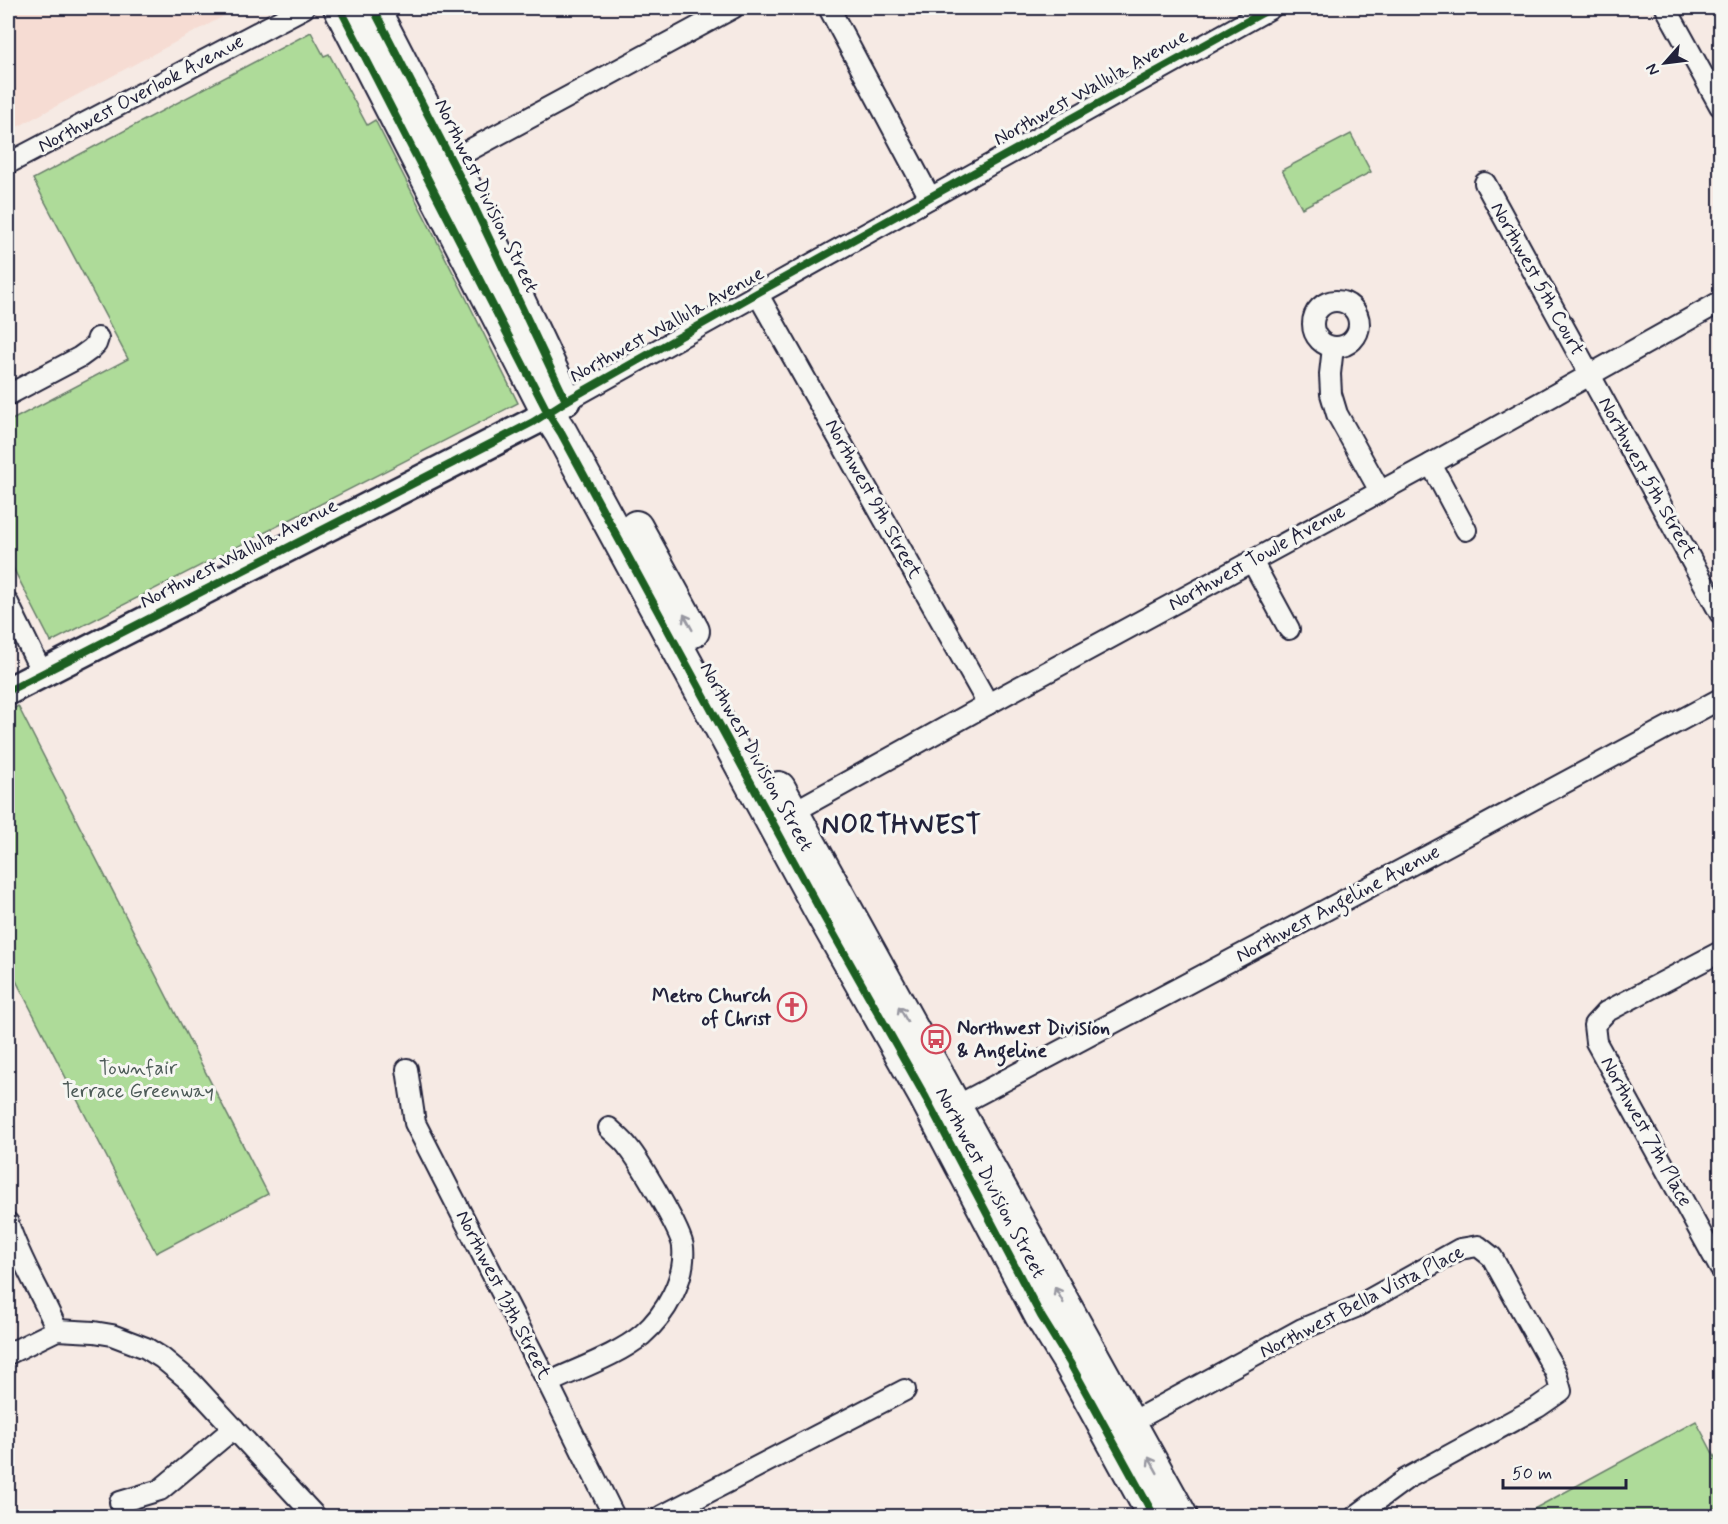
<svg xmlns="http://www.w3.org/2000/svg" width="1728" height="1524" font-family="Mynerve,sans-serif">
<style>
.built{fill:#f6dcd3}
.green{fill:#aedb99;stroke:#687e6a;stroke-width:1.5}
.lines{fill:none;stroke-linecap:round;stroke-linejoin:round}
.street-casing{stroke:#22223b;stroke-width:24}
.secondary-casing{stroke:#22223b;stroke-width:32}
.primary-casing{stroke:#22223b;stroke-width:36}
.street{stroke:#f6f6f2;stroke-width:20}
.secondary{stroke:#f6f6f2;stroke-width:27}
.primary{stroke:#f6f6f2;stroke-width:32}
.cycleway-casing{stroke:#f6f6f2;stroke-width:11}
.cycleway{stroke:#1b5e20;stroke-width:8}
.oneway{stroke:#9797a0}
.labels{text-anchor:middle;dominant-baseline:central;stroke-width:6;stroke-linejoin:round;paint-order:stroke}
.street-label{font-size:20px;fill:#22223b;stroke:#f6f6f2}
.poi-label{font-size:20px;font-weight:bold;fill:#22223b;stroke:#f6f6f2;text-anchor:end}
.park-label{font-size:20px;fill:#4c5a57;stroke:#f6f6f2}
.district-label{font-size:26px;font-weight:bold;letter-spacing:1.5px;fill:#22223b;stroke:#f6f6f2}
</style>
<rect width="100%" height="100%" fill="#f6eae4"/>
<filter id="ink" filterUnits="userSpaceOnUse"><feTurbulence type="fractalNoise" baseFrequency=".0167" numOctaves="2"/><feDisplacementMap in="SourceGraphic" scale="12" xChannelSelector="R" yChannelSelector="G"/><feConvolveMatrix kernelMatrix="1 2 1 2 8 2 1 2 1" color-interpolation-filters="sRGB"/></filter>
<g filter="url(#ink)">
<!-- built -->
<polygon class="built" points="8,8 239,8 8,132"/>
<!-- green -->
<g class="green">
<polygon points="311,32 324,56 329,54 367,125 375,120 464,294 518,403 51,642 8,558 8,422 128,359 33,179"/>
<polygon points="1351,134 1371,172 1302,208 1282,170"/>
<polygon points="18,706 268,1194 156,1253 8,965 8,712"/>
<polygon points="1696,1421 1720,1467 1720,1516 1521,1516"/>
</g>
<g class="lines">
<!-- street casing -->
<g class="street-casing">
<g id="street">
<polyline points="829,8 930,198"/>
<polyline points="1666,8 1720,106"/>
<polyline points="451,160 733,8"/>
<polyline points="9,163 304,8"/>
<polyline points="1485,183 1720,613"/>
<polyline points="757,293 988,704"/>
<circle cx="1336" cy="324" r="23"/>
<polyline points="1333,347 1330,374 1331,394 1337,414 1380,491"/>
<polyline points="8,395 80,357 91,349 96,344 98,338"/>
<polyline points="566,401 1271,8"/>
<polyline points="1431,464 1466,530"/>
<polyline points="1252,561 1289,629"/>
<polyline points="8,603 42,673"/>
<polyline points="784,817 988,704 1431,464 1720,302"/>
<polyline points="1720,952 1606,1012 1594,1025 1596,1042 1720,1268"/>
<polyline points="407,1069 415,1123 548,1383 614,1516"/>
<polyline points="947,1111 1439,850 1720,699"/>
<path d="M8,1223C20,1261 42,1294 57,1330"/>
<polyline points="8,1354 57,1330 94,1332 112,1335 146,1348 162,1358 191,1382 315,1516"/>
<path d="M548,1383C577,1369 618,1355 642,1335C666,1314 686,1279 683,1247C682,1232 639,1160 628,1147C623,1140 615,1134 609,1128"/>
<polyline points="1121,1428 1302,1329 1356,1307 1460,1249 1478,1246 1492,1257 1556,1373 1561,1391 1538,1407 1406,1479 1356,1516"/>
<polyline points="120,1502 160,1490 234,1428"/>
<polyline points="662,1516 905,1390"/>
</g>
</g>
<!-- secondary casing -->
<g class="secondary-casing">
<polyline id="secondary" points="8,691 533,422 566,401"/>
</g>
<!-- primary casing -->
<g class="primary-casing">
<g id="primary">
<polyline points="340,8 548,413 561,433 819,908 926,1098 1041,1316 1070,1363 1154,1516"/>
<polyline points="373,8 463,183 559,386"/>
<polyline points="636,527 693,631"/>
<polyline points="779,788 1181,1516"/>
</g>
</g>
<!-- street -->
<use href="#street" class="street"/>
<!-- secondary -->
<use href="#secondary" class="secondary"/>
<!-- primary -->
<use href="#primary" class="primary"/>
<!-- cycleway casing -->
<g class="cycleway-casing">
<g id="cycleway">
<polyline points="340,8 548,413 561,433 819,908 926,1098 1041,1316 1070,1363 1154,1516"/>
<polyline points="373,8 463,183 566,401"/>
<polyline points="8,691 533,422 566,401 757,293 1271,8"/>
</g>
</g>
<!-- cycleway -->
<use href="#cycleway" class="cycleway"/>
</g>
<!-- one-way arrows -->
<defs><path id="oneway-shaft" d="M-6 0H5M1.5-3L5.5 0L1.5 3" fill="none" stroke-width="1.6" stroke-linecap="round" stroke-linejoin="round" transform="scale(1.5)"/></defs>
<g class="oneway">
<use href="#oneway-shaft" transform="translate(688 622) rotate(-119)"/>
<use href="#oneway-shaft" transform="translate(903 1014) rotate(-119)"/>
<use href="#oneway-shaft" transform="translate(1059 1295) rotate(-119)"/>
<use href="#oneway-shaft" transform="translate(1153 1465) rotate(-119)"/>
</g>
</g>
<!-- icons -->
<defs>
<g id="church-ring" transform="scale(1.5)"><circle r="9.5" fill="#f6f6f2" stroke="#d1495b" stroke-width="1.5"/><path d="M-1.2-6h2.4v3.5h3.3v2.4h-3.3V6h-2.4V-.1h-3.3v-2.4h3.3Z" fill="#d1495b"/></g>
<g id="bus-ring" transform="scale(1.5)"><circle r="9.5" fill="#f6f6f2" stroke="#d1495b" stroke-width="1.5"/><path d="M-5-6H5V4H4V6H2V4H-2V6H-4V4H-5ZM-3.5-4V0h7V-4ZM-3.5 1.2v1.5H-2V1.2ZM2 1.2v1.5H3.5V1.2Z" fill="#d1495b"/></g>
</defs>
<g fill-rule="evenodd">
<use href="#church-ring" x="792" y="1007"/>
<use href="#bus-ring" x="936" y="1039"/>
</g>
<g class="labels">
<!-- street labels -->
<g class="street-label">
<text transform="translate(1091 88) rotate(-29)">Northwest Wallula Avenue</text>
<text transform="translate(141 94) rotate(-28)">Northwest Overlook Avenue</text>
<text transform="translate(486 196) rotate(64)">Northwest Division Street</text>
<text transform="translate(1537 279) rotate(61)">Northwest 5th Court</text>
<text transform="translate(667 325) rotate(-29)">Northwest Wallula Avenue</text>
<text transform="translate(1647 478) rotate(61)">Northwest 5th Street</text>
<text transform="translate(873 499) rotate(61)">Northwest 9th Street</text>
<text transform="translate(239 554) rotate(-27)">Northwest Wallula Avenue</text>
<text transform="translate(1257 558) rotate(-29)">Northwest Towle Avenue</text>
<text transform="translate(756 757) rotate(61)">Northwest Division Street</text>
<text transform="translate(1338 904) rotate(-28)">Northwest Angeline Avenue</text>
<text transform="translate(1646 1132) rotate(61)">Northwest 7th Place</text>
<text transform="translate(990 1183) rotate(62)">Northwest Division Street</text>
<text transform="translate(503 1295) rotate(63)">Northwest 13th Street</text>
<text transform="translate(1362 1302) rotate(-27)">Northwest Bella Vista Place</text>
</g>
<!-- poi labels -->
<g class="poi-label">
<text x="771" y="996">Metro Church<tspan x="771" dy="23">of Christ</tspan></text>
<text x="957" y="1028" text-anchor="start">Northwest Division<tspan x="957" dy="23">&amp; Angeline</tspan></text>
</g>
<!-- park labels -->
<g class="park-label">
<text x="138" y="1068">Townfair<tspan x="138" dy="23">Terrace Greenway</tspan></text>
</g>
<!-- district labels -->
<g class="district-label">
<text x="902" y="826">NORTHWEST</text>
</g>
</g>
<!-- margin -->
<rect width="1728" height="1524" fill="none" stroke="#f6f6f2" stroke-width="30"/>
<rect x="15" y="15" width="1698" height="1494" fill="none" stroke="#22223b" stroke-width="2" filter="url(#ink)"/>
<!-- north arrow -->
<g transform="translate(1665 63) rotate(242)" stroke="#f6f6f2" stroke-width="4.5" paint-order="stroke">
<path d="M0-4.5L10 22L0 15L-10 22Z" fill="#22223b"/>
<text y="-9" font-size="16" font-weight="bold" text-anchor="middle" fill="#22223b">N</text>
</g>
<!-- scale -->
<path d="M1503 1479v9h123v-9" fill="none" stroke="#22223b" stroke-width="3"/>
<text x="1512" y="1479" font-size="18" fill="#22223b" stroke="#f6f6f2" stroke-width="4.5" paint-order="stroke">50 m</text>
</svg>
